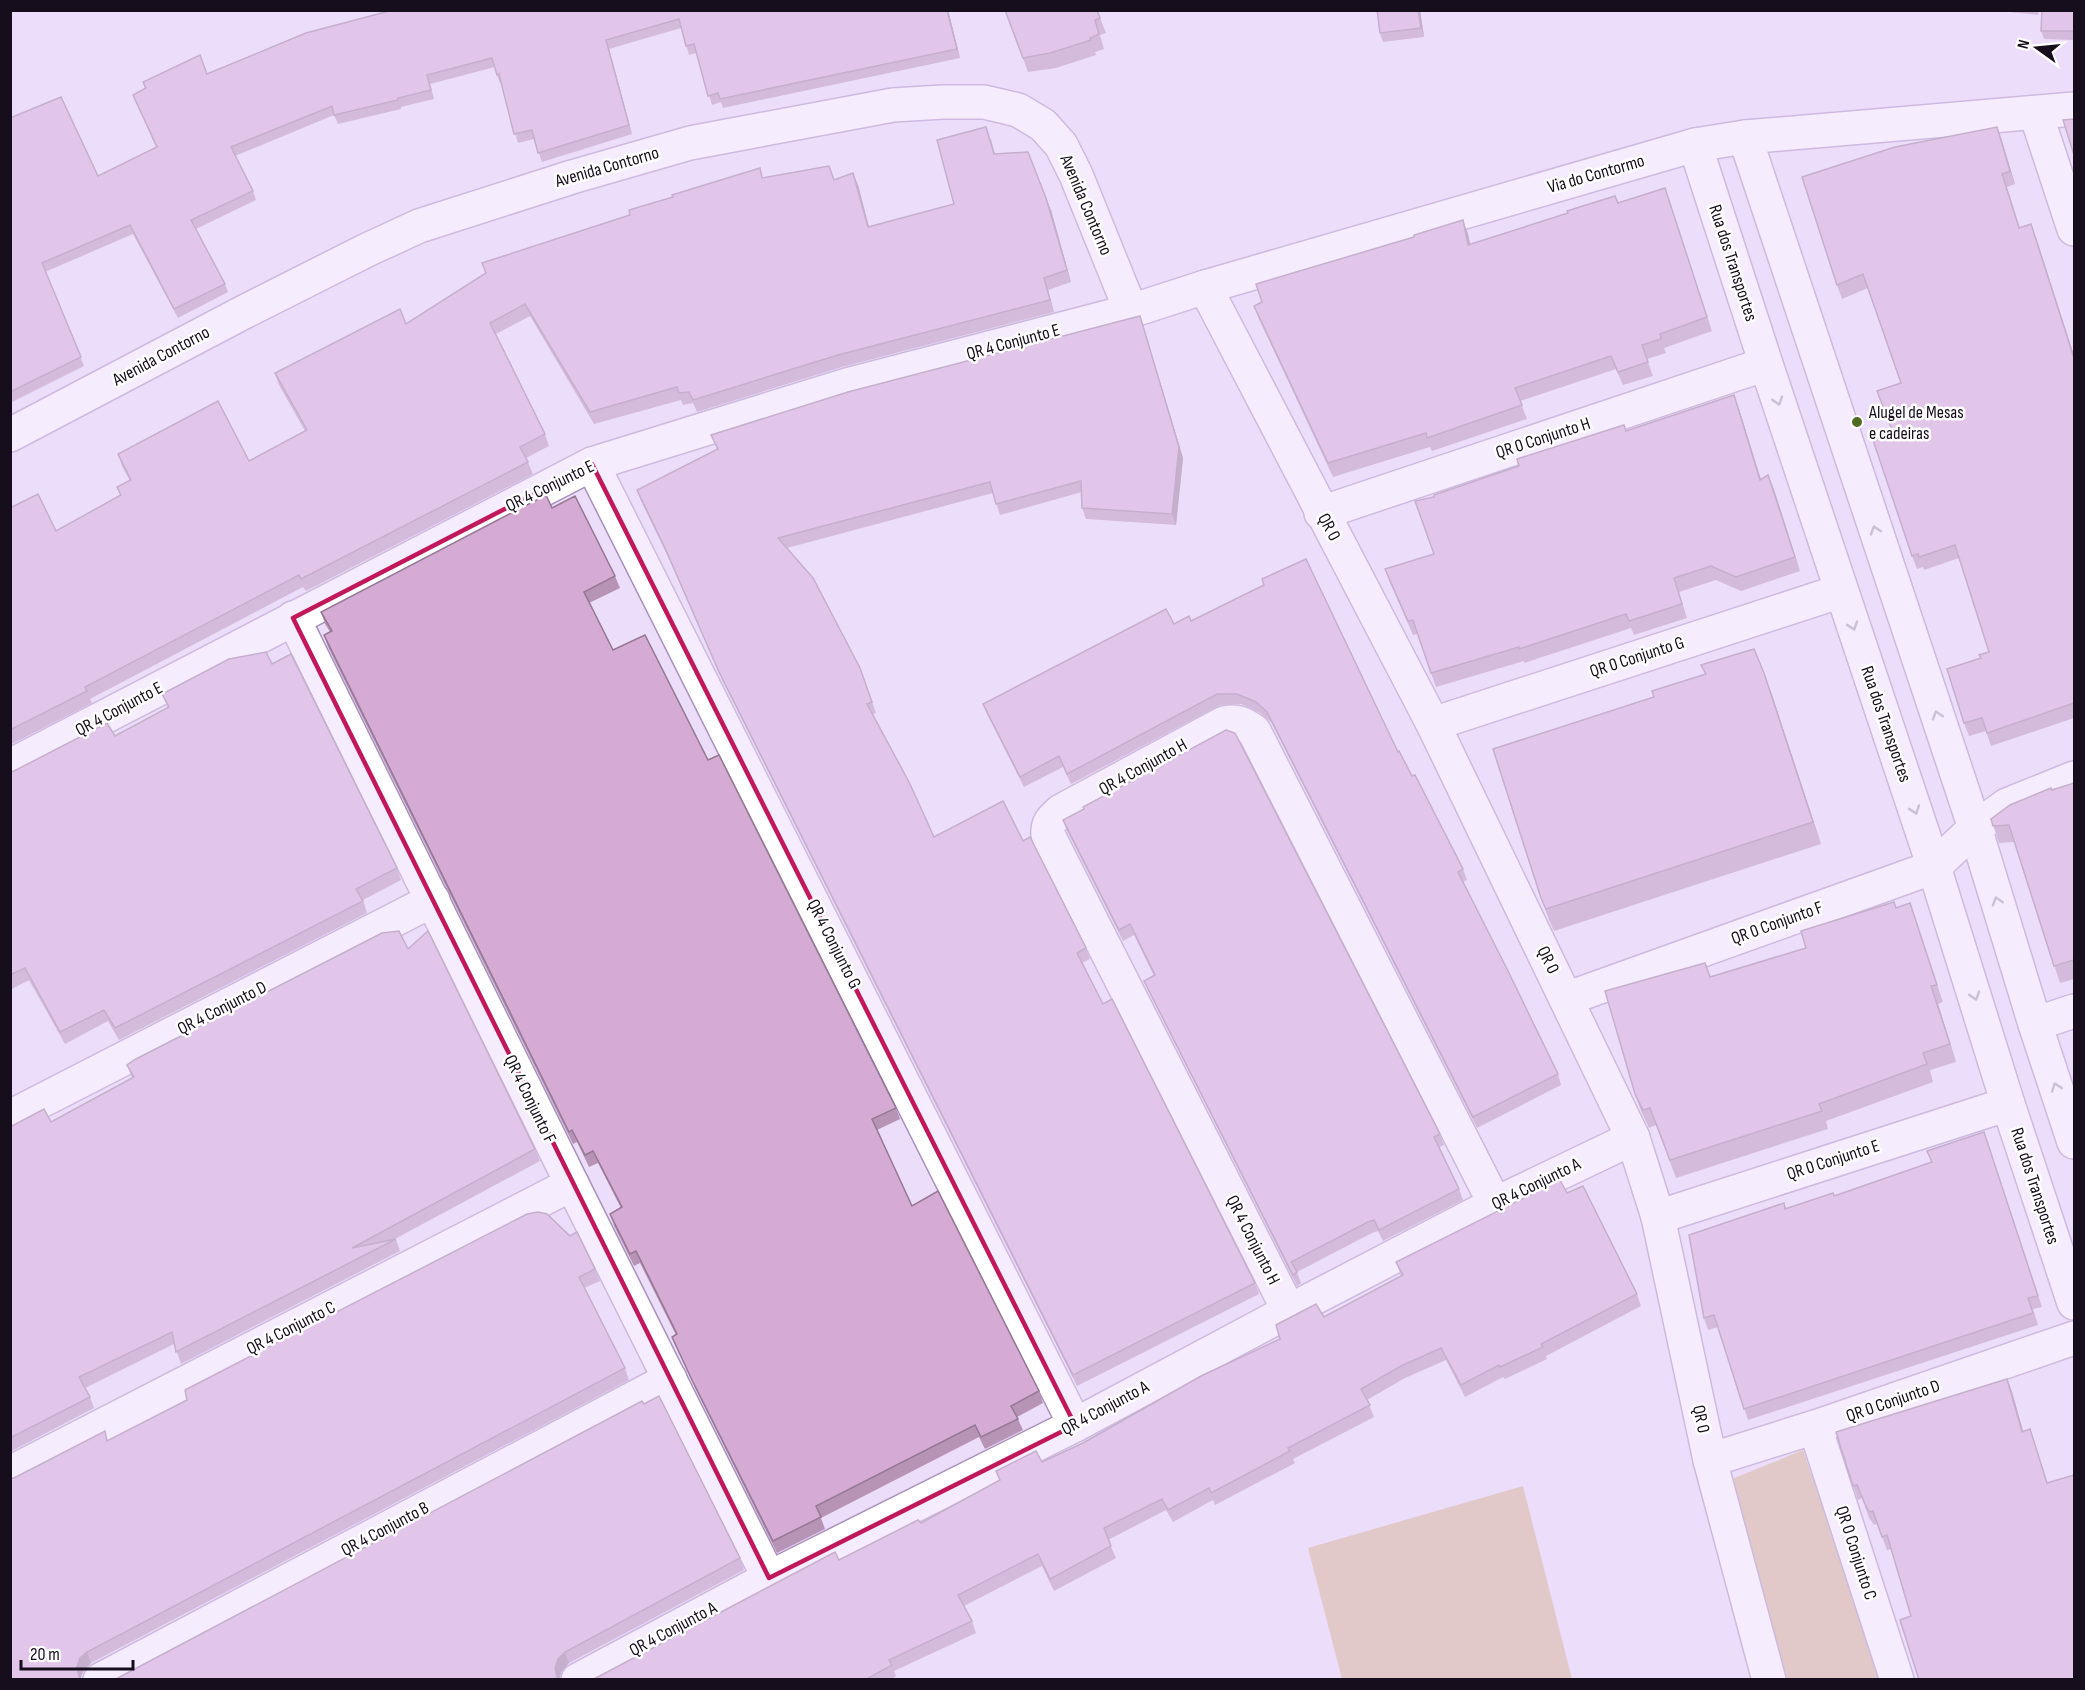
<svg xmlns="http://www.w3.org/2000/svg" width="2085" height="1690" font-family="'Sofia Sans Condensed',sans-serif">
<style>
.green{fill:#d3b08c}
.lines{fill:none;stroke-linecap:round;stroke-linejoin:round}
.minor-casing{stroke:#a890bf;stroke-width:36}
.minor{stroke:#fff;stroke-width:33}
.wall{fill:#b793b5}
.shaded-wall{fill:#957894}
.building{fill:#d5abd3;stroke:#957894;stroke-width:1.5}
.oneway{stroke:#a29ea5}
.marked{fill:none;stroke:#c2185b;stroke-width:4.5;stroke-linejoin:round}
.poi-dot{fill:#4f6c20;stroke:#fff;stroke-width:2}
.labels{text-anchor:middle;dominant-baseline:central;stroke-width:5;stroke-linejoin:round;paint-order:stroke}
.street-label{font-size:18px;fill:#160d1d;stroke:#fff}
.poi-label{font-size:18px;fill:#160d1d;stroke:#fff;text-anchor:start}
</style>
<rect width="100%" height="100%" fill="#ecddfb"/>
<!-- green -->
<g class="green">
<polygon points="1803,1450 1882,1679 1787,1679 1727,1481"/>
<polygon points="1523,1486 1572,1679 1342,1679 1308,1548"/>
</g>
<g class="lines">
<!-- minor casing -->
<g class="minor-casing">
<g id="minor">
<polyline points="2036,114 2074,229"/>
<polyline points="1745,137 1975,828 2035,1024 2074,1142"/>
<polyline points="1695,145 1766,364 1934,867 2008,1104 2074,1303"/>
<polyline points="1205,287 1433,724 1633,1138 1658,1217 1710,1460 1769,1680"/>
<polyline points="10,435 244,312 367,250 419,226 572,177 690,143 893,105 943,102 984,102 1018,110 1043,125 1061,145 1076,175 1131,311"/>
<polyline points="592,464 1075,1425"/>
<polyline points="1321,513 1766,364"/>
<polyline points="293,618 572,1184 769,1578"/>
<polyline points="1433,724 1841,591"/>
<polyline points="10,766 592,464 847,385 1131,311 1205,287 1695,145 1745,137 2074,109"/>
<polyline points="1566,999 1934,867 1975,828 2007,805 2074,778"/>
<polyline points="2035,1024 2074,1011"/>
<polyline points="10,1117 433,900"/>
<polyline points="1658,1217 2008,1104"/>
<path d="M1289,1311L1048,835C1047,823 1052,819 1061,811L1224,723C1237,720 1244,724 1254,731L1495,1204"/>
<polyline points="1815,1427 1897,1680"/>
<polyline points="1710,1460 1815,1427 2074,1338"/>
<polyline points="10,1473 572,1184"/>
<polyline points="100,1680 670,1379"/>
<polyline points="578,1680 769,1578 1075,1425 1289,1311 1495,1204 1633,1138"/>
</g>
</g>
<!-- minor -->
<use href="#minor" class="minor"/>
</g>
<!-- wall -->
<g class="wall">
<polygon points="393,10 948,10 960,58 723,108 721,102 712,105 696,53 689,55 681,28 609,49 632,134 542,162 534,139 518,143 501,83 500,84 495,67 430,84 434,99 401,107 401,109 338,124 334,115 235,156 253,191 256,200 196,229 225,284 228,292 178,318 133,234 45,272 84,366 10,403 10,118 98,176 156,147 133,95 145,89 143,82 207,74"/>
<polygon points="1005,10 1097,10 1106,33 1100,35 1104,49 1095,52 1096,55 1056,68 1028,72"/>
<polygon points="1420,10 1424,37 1383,42 1380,33"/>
<polygon points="1991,10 2039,10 2038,15"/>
<polygon points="2074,10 2074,40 2044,39 2041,31"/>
<polygon points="1997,127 2015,184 2007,187 2020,228 2036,237 2074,355 2074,718 1991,746 1986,731 1969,736 1964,723 1980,658 1989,652 1959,558 1924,570 1923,567 1917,569 1912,556 1892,430 1901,383 1868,288 1842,299 1837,285"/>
<polygon points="991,139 995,154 1051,210 1071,282 1048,290 1054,312 842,367 697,412 693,403 683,405 681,400 594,424 530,316 496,334 545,434 549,446 526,458 533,474 306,591 303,587 90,699 92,703 10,745 10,508 56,531 120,495 117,487 130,481 122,466 118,454 249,461 305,431 279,385 275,373 406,324 486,273 482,263 763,178 834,180 858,185 869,227 954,204"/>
<polygon points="1665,188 1712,331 1664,348 1666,353 1647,359 1653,376 1623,385 1616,369 1520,401 1527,419 1432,451 1430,447 1333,477 1259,319 1254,306 1468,234 1470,244 1618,203"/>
<polygon points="1140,316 1183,458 1176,525 1086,519 1082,508 1082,492 1000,515 993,493 787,548 860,668 876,713 873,714 934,837 1023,841 1086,948 1090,959 1082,963 1103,1004 1255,1283 1259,1294 1077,1386 723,682 669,559 641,501 637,490 717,449 711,435"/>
<polygon points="1739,409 1761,479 1768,475 1800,571 1741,591 1716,580 1679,592 1687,618 1634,635 1631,628 1524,663 1524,661 1436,687 1417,634 1413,635 1390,583 1385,569 1434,554 1434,497 1626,430"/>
<polygon points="552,508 615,576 620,588 589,603 613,650 708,760 896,1108 900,1119 877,1130 912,1206 1039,1391 1043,1403 1017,1417 1023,1430 985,1449 979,1437 821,1518 825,1529 777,1553 696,1390 677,1348 672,1337 676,1335 640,1263 634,1266 614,1226 610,1214 621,1208 598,1163 589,1167 577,1142 573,1144 328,647 324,635 330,632 325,624 321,612"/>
<polygon points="1191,621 1398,752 1463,869 1467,880 1463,882 1558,1074 1561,1085 1477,1128 1271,722 1260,713 1241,704 1220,705 1071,784 1063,767 1024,787 987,714 983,704 1174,624"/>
<polygon points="272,664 397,868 401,880 363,900 367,913 119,1040 108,1021 65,1044 29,980 10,990 10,772 115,736 168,708 162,694"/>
<polygon points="1701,665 1772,695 1821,844 1554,931 1549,920 1541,898 1654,697 1705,674"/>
<polygon points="2074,783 2074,979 2060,983 2014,842 1999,843 1991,819 2052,790"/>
<polygon points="1063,820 1440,1134 1444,1145 1439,1147 1459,1189 1463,1200 1383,1241 1378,1231 1372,1233 1297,1272 1301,1283 1297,1286 1149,992 1144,981 1154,976 1134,935 1123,941 1067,831"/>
<polygon points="1896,908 1916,921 1943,1002 1938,1004 1956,1062 1930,1070 1933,1082 1826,1121 1828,1129 1676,1178 1656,1125 1649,1128 1641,1111 1635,1094 1710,977 1806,948"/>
<polygon points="408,949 535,1149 540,1161 393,1240 396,1239 400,1251 181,1364 174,1344 85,1388 90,1397 94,1408 10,1452 10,1127 51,1122 132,1078 127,1065"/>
<polygon points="1984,1132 2042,1307 2033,1309 2038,1325 1748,1420 1718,1327 1708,1330 1704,1318 1784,1203 1786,1208 1835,1196 1932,1162"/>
<polygon points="1567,1193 1637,1294 1641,1306 1546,1356 1547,1359 1505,1379 1503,1377 1465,1397 1446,1360 1405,1378 1367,1400 1374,1417 1293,1459 1295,1463 1215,1505 1213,1500 1173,1522 1166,1510 1108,1540 1116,1558 1054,1591 1042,1566 964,1606 972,1621 976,1633 894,1671 896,1676 891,1680 592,1680 839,1560 921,1523 1000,1480 996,1471 1042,1462 1083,1443 1324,1317 1401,1276 1396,1262"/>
<polygon points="595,1269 600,1281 584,1288 625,1368 629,1380 91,1663 84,1670 14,1478 109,1440"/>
<polygon points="2007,1379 2012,1392 2023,1431 2035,1442 1911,1616 1891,1549 1887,1550 1877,1524 1874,1525 1869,1518 1862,1498 1858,1500 1853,1486"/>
<polygon points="740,1558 744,1570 569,1663 562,1671 114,1680"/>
</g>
<!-- shaded-wall -->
<g class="shaded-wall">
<polygon points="947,10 948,10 960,58 957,49"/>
<polygon points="1418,10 1420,10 1424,37 1421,28"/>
<polygon points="606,40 609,49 632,134 629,125"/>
<polygon points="1997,127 2002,141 2015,184 2010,171"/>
<polygon points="853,173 858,185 872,239 868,227"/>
<polygon points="1046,198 1051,210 1071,282 1067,270"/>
<polygon points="1463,220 1468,234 1473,258 1468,245"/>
<polygon points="1044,278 1048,290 1054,312 1050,300"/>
<polygon points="1140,316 1183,458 1176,525 1172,514"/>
<polygon points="1734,395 1739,409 1765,494 1760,480"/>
<polygon points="1768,475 1774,489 1800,571 1795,557"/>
<polygon points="1764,673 1772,695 1821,844 1813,822"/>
<polygon points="1931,986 1938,1004 1956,1062 1950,1044"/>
<polygon points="2007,1379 2012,1392 2027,1445 2022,1432"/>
<polygon points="87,1652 91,1663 84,1670 80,1680 77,1667 80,1658"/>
<polygon points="565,1652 569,1663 562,1671 559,1680 558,1680 555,1668 558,1659"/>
</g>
<!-- building -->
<g class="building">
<polygon points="393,10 947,10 957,49 720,99 718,93 708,96 694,44 686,46 679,19 606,40 629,125 538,153 532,130 514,134 499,74 497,75 492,58 427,75 431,90 398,98 398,100 334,115 332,106 231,147 253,191 191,220 225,284 174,309 130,225 42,263 81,357 10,392 10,118 61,97 98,176 157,147 133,95 146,88 143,82 200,55 207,74 306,33"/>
<polygon points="1005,10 1097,10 1100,18 1095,20 1099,34 1090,38 1091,40 1050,53 1023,58"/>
<polygon points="1377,10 1418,10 1421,28 1380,33"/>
<polygon points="2042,10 2074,10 2074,31 2041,31"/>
<polygon points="2074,119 2074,155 2063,120"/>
<polygon points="986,127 994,154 1028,152 1046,198 1067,270 1044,278 1050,300 838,355 693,400 689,392 679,393 677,387 590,412 525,304 490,323 545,434 520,447 528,462 301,579 299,575 85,687 87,691 10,730 10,508 38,494 56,531 121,495 117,487 131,480 118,454 218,401 249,461 307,430 275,373 400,309 406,324 486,273 482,263 630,215 629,210 673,197 672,195 760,168 762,178 829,166 834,180 853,173 868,227 954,204 937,140"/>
<polygon points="1997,127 2010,171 2002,174 2019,228 2031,224 2074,358 2074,703 1987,733 1982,718 1964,723 1947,669 1981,658 1979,655 1989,652 1955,545 1919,557 1918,554 1912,556 1872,437 1892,430 1877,391 1901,383 1863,274 1837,285 1802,177 1895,147"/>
<polygon points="1665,188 1707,317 1660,334 1661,339 1642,345 1648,362 1618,372 1611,356 1515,388 1522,405 1427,438 1426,433 1328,463 1254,306 1262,302 1256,284 1414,237 1414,235 1463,220 1468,245 1568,213 1567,211 1615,196 1618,203"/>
<polygon points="1140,316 1179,447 1172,514 1082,508 1081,481 996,504 990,482 778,538 813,578 860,668 872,702 867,704 910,784 934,837 1003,801 1023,841 1030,837 1086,948 1077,953 1103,1004 1112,999 1255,1283 1073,1375 719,672 665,548 637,490 718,449 711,435 848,392"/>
<polygon points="1734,395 1760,480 1768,475 1795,557 1736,577 1711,566 1674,578 1682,604 1629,621 1626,614 1519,649 1519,647 1431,673 1413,620 1408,621 1385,569 1434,554 1415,501 1434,497 1434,495 1519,466 1517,459 1624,425 1626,431"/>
<polygon points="546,495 552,508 575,496 615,576 584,592 613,650 645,635 708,760 719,755 896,1108 872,1119 912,1206 938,1191 1039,1391 1011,1406 1018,1419 981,1437 975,1425 816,1506 821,1517 773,1541 691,1378 672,1337 677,1334 636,1251 630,1254 610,1214 622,1207 593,1151 585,1155 572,1130 569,1132 324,635 332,631 321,612"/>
<polygon points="1306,559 1398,752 1399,751 1412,776 1415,775 1463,869 1458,872 1508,971 1558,1074 1473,1117 1267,712 1256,702 1237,694 1217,694 1067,774 1059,756 1020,777 983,704 1166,609 1174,624 1189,616 1191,621 1264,585 1262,579"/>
<polygon points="1754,649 1764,673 1813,822 1546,909 1541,898 1493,749 1654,697 1652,691 1706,674 1701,665"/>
<polygon points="266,652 272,664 291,654 397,868 356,889 363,901 115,1028 104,1010 60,1032 25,968 10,975 10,772 14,771 107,723 115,736 169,707 162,694 229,659"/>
<polygon points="1226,730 1235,733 1440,1134 1434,1137 1459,1189 1379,1230 1374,1220 1368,1222 1291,1262 1297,1272 1293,1275 1144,981 1155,975 1130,924 1119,930 1063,820 1084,809 1083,807"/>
<polygon points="2074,783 2074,960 2054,966 2009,825 1993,826 1991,819 2010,805 2051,788 2052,790"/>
<polygon points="1894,902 1896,908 1910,903 1937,985 1931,986 1950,1044 1923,1053 1927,1064 1819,1104 1822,1111 1670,1160 1650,1108 1643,1110 1635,1094 1605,991 1705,963 1710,977 1806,948 1801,931"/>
<polygon points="399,931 408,949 428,931 535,1149 352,1248 396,1239 176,1352 172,1332 79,1377 90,1397 10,1438 10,1127 44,1109 51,1122 134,1077 127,1065 134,1060 382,933"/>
<polygon points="1984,1132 2038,1296 2028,1298 2033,1313 1744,1409 1714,1315 1704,1318 1689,1235 1784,1203 1785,1209 1833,1193 1834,1196 1932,1162 1927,1151"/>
<polygon points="1560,1180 1567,1193 1583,1186 1637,1294 1541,1344 1543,1347 1500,1367 1499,1365 1461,1385 1441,1348 1401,1366 1361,1389 1370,1405 1288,1448 1290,1451 1211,1493 1209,1488 1168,1510 1162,1499 1104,1528 1111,1546 1050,1579 1038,1554 958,1595 972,1621 889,1660 892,1665 865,1680 592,1680 835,1552 839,1560 918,1520 921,1523 1000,1480 996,1471 1036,1451 1042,1462 1083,1443 1201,1376 1280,1339 1276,1325 1316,1304 1324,1317 1403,1275 1396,1262"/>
<polygon points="538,1212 547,1214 570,1236 577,1232 595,1269 579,1277 625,1368 87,1652 80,1658 77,1667 79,1677 82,1680 10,1680 10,1478 14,1478 105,1431 107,1441 187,1400 185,1390 527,1214"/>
<polygon points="2007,1379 2022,1432 2030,1429 2047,1483 2074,1475 2074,1680 1919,1680 1900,1620 1911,1616 1887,1535 1882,1537 1873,1511 1869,1512 1865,1504 1857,1485 1853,1486 1836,1432"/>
<polygon points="659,1396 740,1558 565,1652 558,1659 555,1668 557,1677 560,1680 114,1680 642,1401 644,1404"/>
</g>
<!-- one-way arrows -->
<defs><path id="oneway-chevron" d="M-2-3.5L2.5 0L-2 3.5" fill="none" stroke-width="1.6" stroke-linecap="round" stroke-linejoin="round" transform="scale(1.5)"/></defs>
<g class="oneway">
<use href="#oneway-chevron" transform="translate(1778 401) rotate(72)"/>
<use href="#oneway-chevron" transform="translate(1875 530) rotate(-108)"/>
<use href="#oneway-chevron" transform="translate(1853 626) rotate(71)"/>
<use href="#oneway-chevron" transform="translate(1937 715) rotate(-108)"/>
<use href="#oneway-chevron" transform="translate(1915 810) rotate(71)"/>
<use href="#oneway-chevron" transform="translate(1997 901) rotate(-107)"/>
<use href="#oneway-chevron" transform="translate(1975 996) rotate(73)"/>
<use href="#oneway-chevron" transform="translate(2056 1087) rotate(-109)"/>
</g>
<!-- marked area -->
<path d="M0 0H2085V1690H0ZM592,464L1075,1425L769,1578L293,618Z" fill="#ecddfb" fill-opacity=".55" fill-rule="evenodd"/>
<path class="marked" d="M592,464L1075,1425L769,1578L293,618Z"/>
<!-- markers -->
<circle class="poi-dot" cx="1857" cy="422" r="6"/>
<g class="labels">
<!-- street labels -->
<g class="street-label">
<text transform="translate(607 167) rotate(-16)">Avenida Contorno</text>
<text transform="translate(1596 174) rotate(-16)">Via do Contormo</text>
<text transform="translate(1086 205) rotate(67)">Avenida Contorno</text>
<text transform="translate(1733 263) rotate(72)">Rua dos Transportes</text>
<text transform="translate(1013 342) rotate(-15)">QR 4 Conjunto E</text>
<text transform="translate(161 356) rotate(-28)">Avenida Contorno</text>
<text transform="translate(1543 438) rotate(-18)">QR 0 Conjunto H</text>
<text transform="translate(550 486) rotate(-26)">QR 4 Conjunto E</text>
<text transform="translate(1329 527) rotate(62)">QR 0</text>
<text transform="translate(1637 657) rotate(-18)">QR 0 Conjunto G</text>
<text transform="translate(119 709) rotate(-28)">QR 4 Conjunto E</text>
<text transform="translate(1886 724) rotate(71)">Rua dos Transportes</text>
<text transform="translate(1143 767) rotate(-29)">QR 4 Conjunto H</text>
<text transform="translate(1777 923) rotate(-20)">QR 0 Conjunto F</text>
<text transform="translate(834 944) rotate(63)">QR 4 Conjunto G</text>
<text transform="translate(1548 960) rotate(64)">QR 0</text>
<text transform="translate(222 1008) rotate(-27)">QR 4 Conjunto D</text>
<text transform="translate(530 1099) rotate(64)">QR 4 Conjunto F</text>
<text transform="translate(1833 1160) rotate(-18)">QR 0 Conjunto E</text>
<text transform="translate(1536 1184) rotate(-26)">QR 4 Conjunto A</text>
<text transform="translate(2035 1186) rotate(72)">Rua dos Transportes</text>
<text transform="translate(1253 1240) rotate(63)">QR 4 Conjunto H</text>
<text transform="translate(291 1328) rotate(-27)">QR 4 Conjunto C</text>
<text transform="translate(1893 1401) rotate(-19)">QR 0 Conjunto D</text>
<text transform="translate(1105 1408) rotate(-28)">QR 4 Conjunto A</text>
<text transform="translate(1701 1419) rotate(78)">QR 0</text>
<text transform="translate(385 1529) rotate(-28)">QR 4 Conjunto B</text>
<text transform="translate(1856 1553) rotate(72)">QR 0 Conjunto C</text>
<text transform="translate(673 1629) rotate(-28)">QR 4 Conjunto A</text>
</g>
<!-- poi labels -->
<g class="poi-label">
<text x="1869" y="412">Alugel de Mesas<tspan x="1869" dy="21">e cadeiras</tspan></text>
</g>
</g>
<!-- border -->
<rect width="2085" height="1690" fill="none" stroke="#160d1d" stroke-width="24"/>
<!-- north arrow -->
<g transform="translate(2037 48) rotate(285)" stroke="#ffffff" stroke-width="4.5" paint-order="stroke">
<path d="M0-4.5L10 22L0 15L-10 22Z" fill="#160d1d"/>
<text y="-9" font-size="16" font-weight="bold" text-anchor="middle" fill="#160d1d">N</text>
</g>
<!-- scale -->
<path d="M21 1660v9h112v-9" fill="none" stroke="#160d1d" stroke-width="3"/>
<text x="30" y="1660" font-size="18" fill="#160d1d" stroke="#ffffff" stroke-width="4.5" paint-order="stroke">20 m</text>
</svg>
